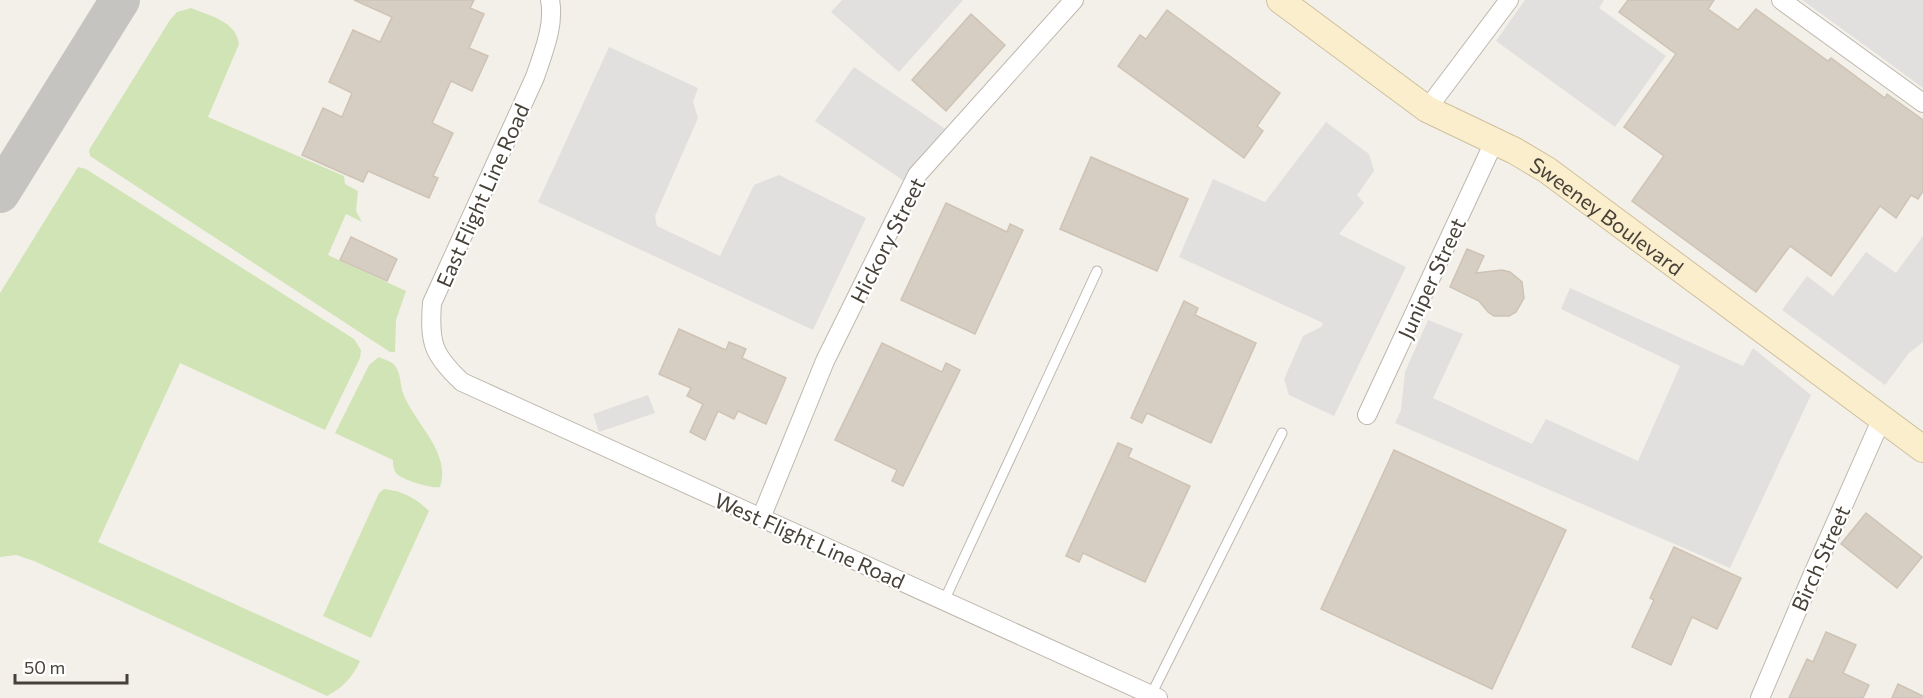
<svg xmlns="http://www.w3.org/2000/svg" width="1923" height="698" font-family="Commissioner,sans-serif">
<style>
.green{fill:#d1e4b6}
.parking{fill:#e2e0de}
.lines{fill:none;stroke-linecap:round;stroke-linejoin:round}
.taxiway{stroke:#c6c4c1;stroke-width:40}
.building{fill:#d7cec3;stroke:#cec3b4;stroke-width:1.5}
.lane-casing{stroke:#beb7ad;stroke-width:11}
.street-casing{stroke:#beb7ad;stroke-width:20}
.secondary-casing{stroke:#cfc09d;stroke-width:28}
.lane{stroke:#fff;stroke-width:9}
.street{stroke:#fff;stroke-width:18}
.secondary{stroke:#faeecd;stroke-width:26}
.labels{text-anchor:middle;dominant-baseline:central;stroke-width:4.5;stroke-linejoin:round;paint-order:stroke}
.street-label{font-size:21px;fill:#474138;stroke:#fff}
</style>
<rect width="100%" height="100%" fill="#f3f0ea"/>
<!-- green -->
<g class="green">
<path d="M191,8C210,16 236,21 239,44L208,117L344,176L345,184L358,191L356,211L362,222L346,214L328,255L406,291L396,320L395,352H390L90,156L89,150L170,20L177,12Z"/>
<path d="M78,167L86,169L354,339L361,350L360,358L325,430L180,363L98,542L360,661C353,677 342,688 327,696L34,561L16,555L0,557V293Z"/>
<path d="M379,357C384,360 392,361 395,366C401,373 400,385 403,393C414,423 452,453 440,487C432,489 403,480 397,474C393,470 393,464 393,460L335,433L369,365Z"/>
<path d="M384,489C402,491 416,498 429,511L371,638L323,616L379,493Z"/>
</g>
<!-- parking -->
<g class="parking">
<polygon points="842,0 963,0 899,72 831,12"/>
<polygon points="1525,0 1604,0 1599,8 1666,56 1615,127 1496,41"/>
<polygon points="1802,0 1923,0 1923,88 1874,52"/>
<polygon points="609,47 698,88 693,102 698,118 655,216 657,226 720,256 754,185 779,175 866,218 813,330 538,202"/>
<polygon points="854,67 947,130 904,181 815,121"/>
<polygon points="1326,122 1369,154 1374,171 1357,195 1364,203 1339,234 1406,267 1334,416 1289,395 1284,379 1303,336 1321,327 1323,323 1179,257 1213,179 1265,202"/>
<polygon points="1923,236 1923,342 1909,353 1885,385 1782,310 1807,276 1833,296 1866,252 1896,273"/>
<polygon points="1570,288 1743,366 1753,348 1811,395 1730,568 1395,423 1401,410 1405,372 1428,320 1463,334 1433,398 1532,444 1546,419 1638,461 1680,366 1561,309"/>
<polygon points="648,395 655,413 599,432 593,414"/>
</g>
<g class="lines">
<!-- taxiway -->
<polyline class="taxiway" points="0,193 120,0"/>
</g>
<!-- building -->
<g class="building">
<polygon points="354,0 474,0 470,8 484,14 469,48 488,56 472,91 451,81 432,123 453,133 433,176 438,178 429,198 368,171 363,182 302,155 323,108 342,117 352,93 329,82 353,30 380,42 392,17"/>
<polygon points="1628,0 1714,0 1708,9 1738,30 1756,9 1828,61 1831,58 1885,98 1887,94 1923,120 1923,191 1918,199 1911,195 1896,218 1880,206 1831,276 1790,246 1756,292 1632,201 1664,156 1624,127 1676,54 1619,12"/>
<polygon points="1167,10 1280,93 1257,126 1263,131 1244,158 1118,66 1140,35 1146,39"/>
<polygon points="971,14 1005,45 946,111 912,80"/>
<polygon points="1091,157 1188,199 1157,271 1060,229"/>
<polygon points="946,203 1007,232 1010,224 1023,230 975,334 901,300"/>
<polygon points="351,237 397,259 387,281 340,260"/>
<polygon points="1467,249 1484,256 1476,273 1502,270 1510,272 1522,282 1524,298 1516,312 1509,316 1494,316 1488,312 1479,301 1450,287"/>
<polygon points="1184,301 1198,308 1195,315 1256,343 1211,443 1147,413 1142,423 1131,418"/>
<polygon points="679,329 726,350 729,342 746,349 742,358 786,378 766,424 738,411 734,419 718,411 705,440 690,432 703,404 687,396 691,388 659,374"/>
<polygon points="882,343 942,372 946,363 960,370 903,486 892,481 897,470 835,440"/>
<polygon points="1118,443 1132,449 1128,457 1190,486 1145,582 1083,553 1079,562 1066,556"/>
<polygon points="1394,450 1566,530 1492,689 1321,609"/>
<polygon points="1866,513 1922,557 1897,588 1841,544"/>
<polygon points="1674,547 1741,578 1717,629 1692,617 1671,665 1632,647 1654,600 1650,598"/>
<polygon points="1826,632 1856,645 1843,673 1869,685 1863,698 1789,698 1807,659 1813,662"/>
<polygon points="1898,684 1923,696 1923,698 1892,698"/>
</g>
<g class="lines">
<!-- lane casing -->
<g class="lane-casing">
<g id="lane">
<polyline points="944,601 1097,271"/>
<polyline points="1151,695 1282,433"/>
</g>
</g>
<!-- street casing -->
<g class="street-casing">
<g id="street">
<path d="M550,0C555,25 543,53 535,77L432,303C429,343 433,355 462,382L1158,698"/>
<polyline points="1781,0 1923,103"/>
<polyline points="1427,109 1509,0"/>
<polyline points="1367,415 1494,142"/>
<polyline points="761,518 825,361 917,175 1074,0"/>
<polyline points="1760,698 1812,576 1882,418"/>
</g>
</g>
<!-- secondary casing -->
<g class="secondary-casing">
<g id="secondary">
<path id="s1" d="M1280,0L1427,109L1515,151L1547,170L1923,449"/>
</g>
</g>
<!-- lane -->
<use href="#lane" class="lane"/>
<!-- street -->
<use href="#street" class="street"/>
<!-- secondary -->
<use href="#secondary" class="secondary"/>
</g>
<g class="labels">
<!-- street labels -->
<g class="street-label">
<text transform="translate(482 195) rotate(-66)">East Flight Line Road</text>
<text stroke="none"><textPath href="#s1" startOffset="393">Sweeney Boulevard</textPath></text>
<text transform="translate(887 240) rotate(-63)">Hickory Street</text>
<text transform="translate(1431 278) rotate(-65)">Juniper Street</text>
<text transform="translate(810 540) rotate(24)">West Flight Line Road</text>
<text transform="translate(1820 558) rotate(-66)">Birch Street</text>
</g>
</g>
<!-- scale -->
<path d="M15 674v9h112v-9" fill="none" stroke="#474138" stroke-width="3"/>
<text x="24" y="674" font-size="18" fill="#474138" stroke="#ffffff" stroke-width="4.5" paint-order="stroke">50 m</text>
</svg>
